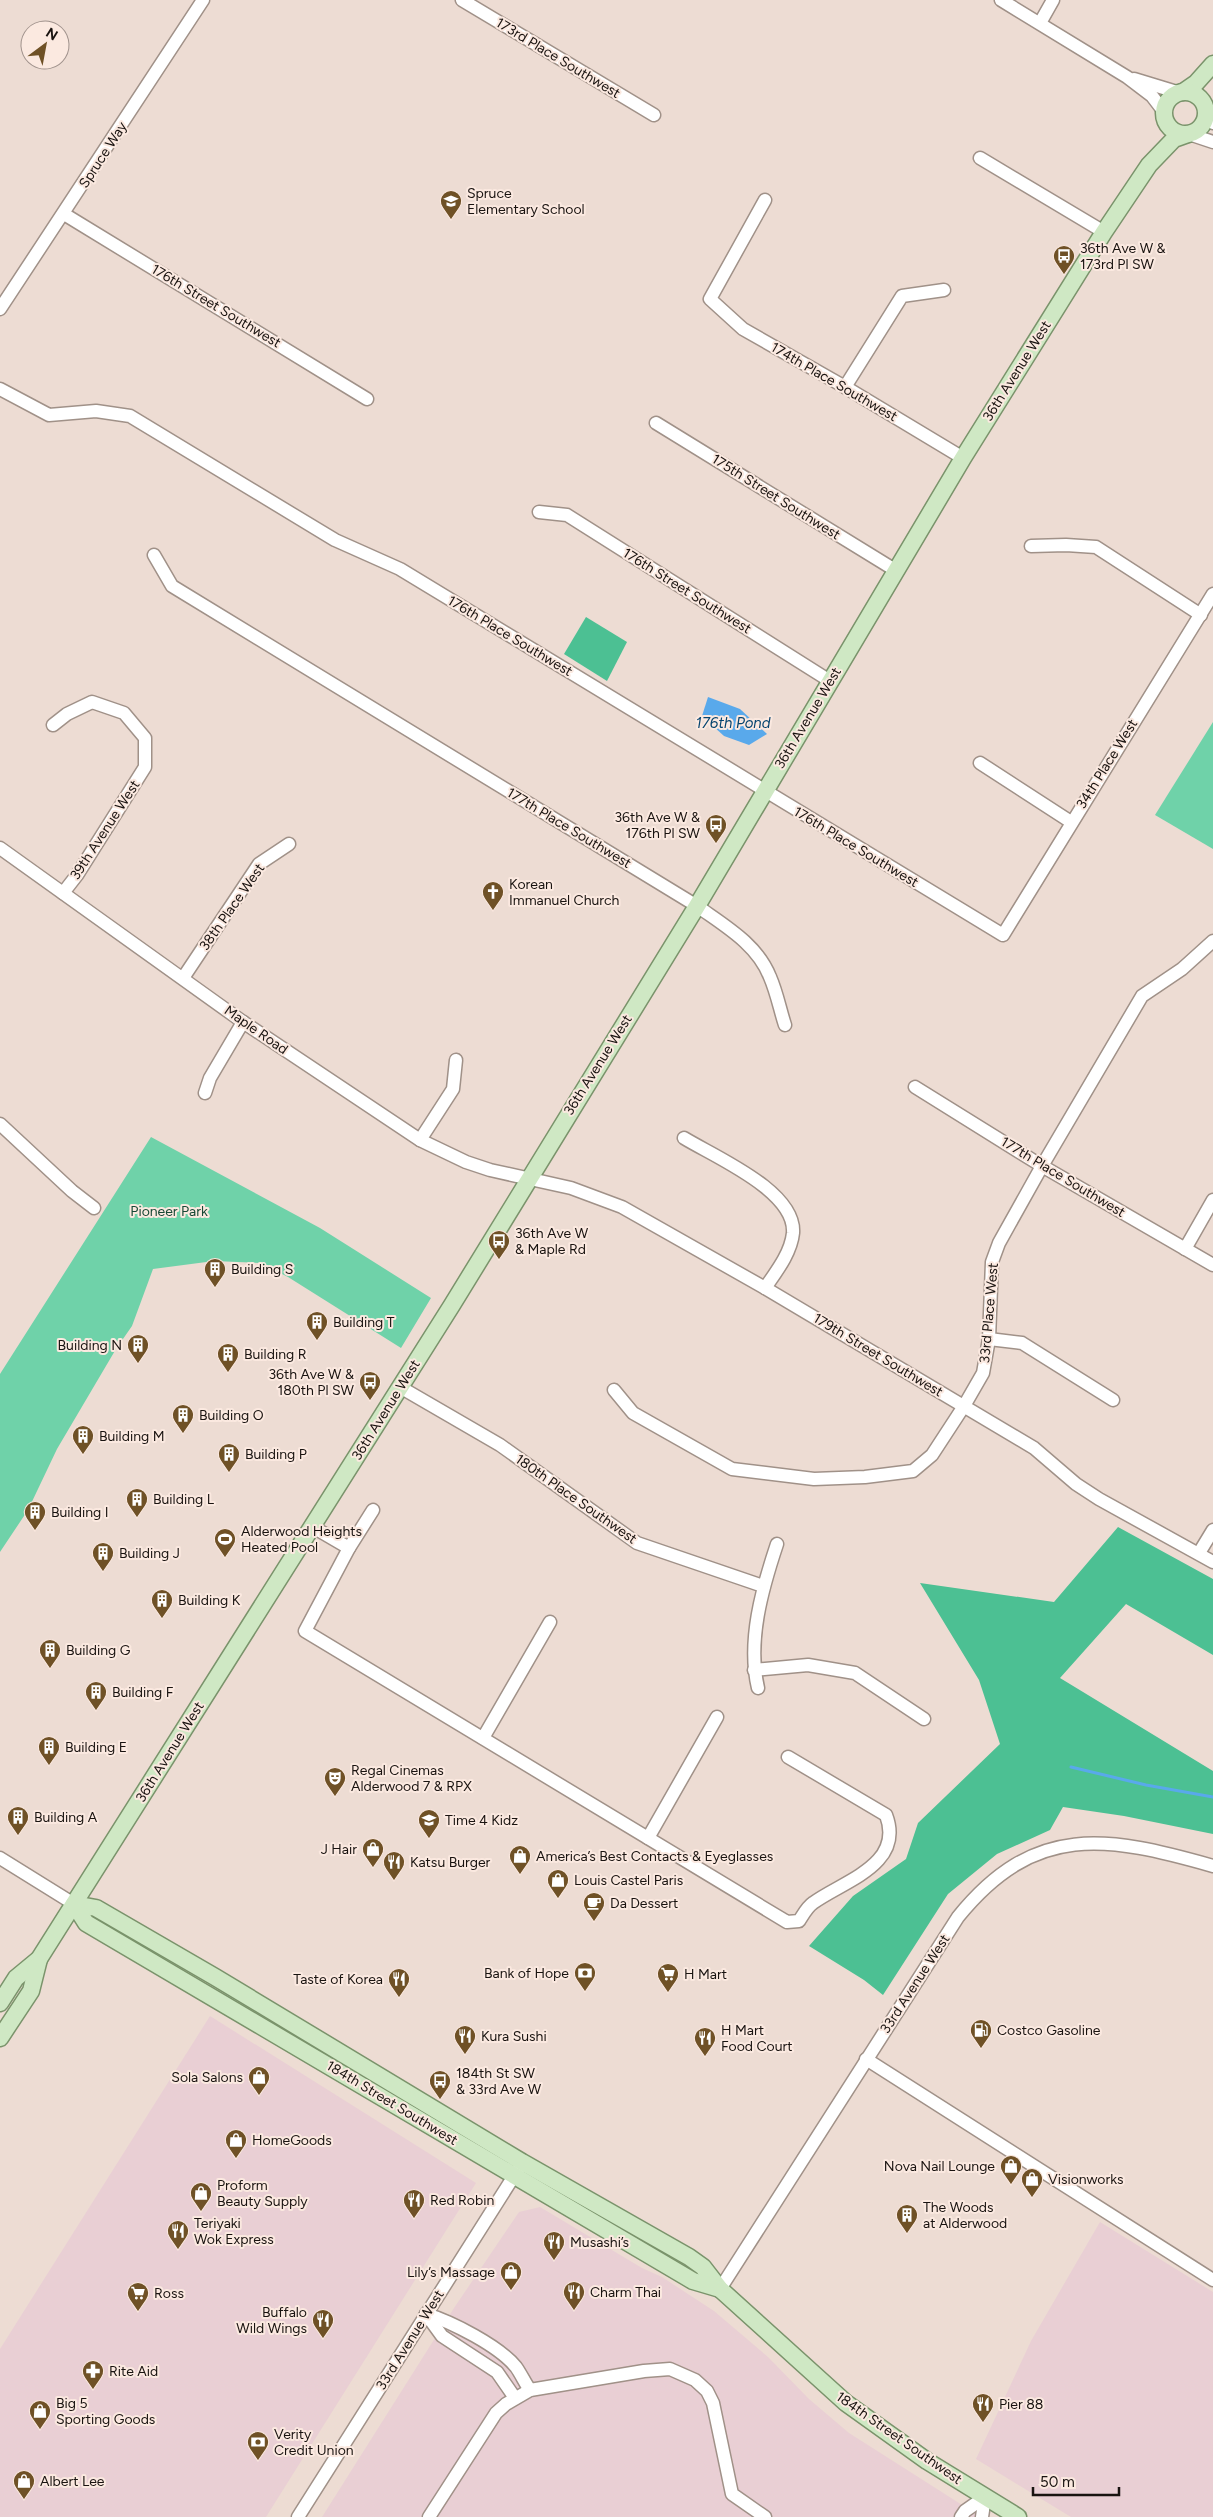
<svg xmlns="http://www.w3.org/2000/svg" width="1213" height="2517" font-family="Figtree,sans-serif">
<style>
.commercial{fill:#e9cfd4}
.green{fill:#6fd2a9}
.forest{fill:#4cc093}
.water{fill:#59a9eb}
.lines{fill:none;stroke-linecap:round;stroke-linejoin:round}
.stream{stroke:#59a9eb;stroke-width:3}
.minor-casing{stroke:#a09188;stroke-width:15}
.major-casing{stroke:#7a936b;stroke-width:19}
.minor{stroke:#fff;stroke-width:12}
.major{stroke:#cfe8c4;stroke-width:16}
.labels{text-anchor:middle;dominant-baseline:central;stroke-width:4;stroke-linejoin:round;paint-order:stroke}
.street-label{font-size:14px;fill:#191310;stroke:#fbe9e0}
.poi-label{font-size:14px;fill:#191310;stroke:#fbe9e0;text-anchor:start}
.park-label{font-size:14px;fill:#174835;stroke:#fbe9e0}
.water-label{font-size:15px;font-style:italic;fill:#05446f;stroke:#fbe9e0}
</style>
<rect width="100%" height="100%" fill="#eddcd3"/>
<!-- commercial -->
<g class="commercial">
<polygon points="210,2016 476,2183 266,2517 0,2517 0,2349"/>
<polygon points="540,2207 642,2268 662,2277 714,2311 768,2357 809,2399 849,2433 981,2517 322,2517 454,2308 519,2212"/>
<polygon points="1100,2222 1213,2292 1213,2517 1071,2517 976,2459 1031,2341"/>
</g>
<!-- green -->
<g class="green">
<polygon points="1213,722 1213,849 1155,815"/>
<polygon points="151,1137 320,1228 431,1298 401,1348 288,1277 260,1263 214,1261 153,1269 132,1326 116,1349 57,1449 28,1510 0,1552 0,1374"/>
</g>
<!-- forest -->
<g class="forest">
<polygon points="586,617 627,642 607,681 564,654"/>
<polygon points="1118,1527 1213,1579 1213,1655 1126,1604 1060,1678 1213,1771 1213,1834 1124,1816 1063,1807 1050,1830 997,1854 948,1894 883,1995 864,1980 809,1946 853,1896 906,1859 918,1823 1000,1744 979,1680 920,1583 1054,1602"/>
</g>
<!-- water -->
<polygon class="water" points="708,697 740,709 767,734 749,745 724,736 702,716"/>
<g class="lines">
<!-- stream -->
<polyline class="stream" points="1071,1767 1146,1785 1213,1797"/>
<!-- minor casing -->
<g class="minor-casing">
<g id="minor">
<polyline points="462,0 654,115"/>
<polyline points="1001,0 1127,77 1152,96 1165,113"/>
<polyline points="1040,23 1053,0"/>
<polyline points="1134,79 1180,93"/>
<polyline points="1206,114 1213,123"/>
<polyline points="1189,134 1213,142"/>
<polyline points="980,158 1104,232"/>
<polyline points="765,200 710,299 743,329 845,387 963,458"/>
<polyline points="64,214 367,399"/>
<polyline points="0,309 203,0"/>
<polyline points="845,387 902,296 944,290"/>
<polyline points="0,389 49,415 96,411 130,416 335,540 400,569 1003,935 1213,594"/>
<polyline points="656,423 895,570"/>
<polyline points="539,512 567,515 830,681"/>
<polyline points="1031,546 1066,545 1096,547 1201,615"/>
<path d="M154,555L172,586L697,906C725,926 757,944 770,977C777,993 780,1010 785,1025"/>
<polyline points="53,725 67,714 92,702 124,713 145,738 145,767 77,875 63,893"/>
<polyline points="980,763 1071,822"/>
<polyline points="0,848 243,1022 420,1140 466,1162 490,1170 571,1188 622,1207 765,1288 1034,1448 1076,1484 1099,1499 1213,1562"/>
<polyline points="183,978 259,864 289,844"/>
<polyline points="915,1087 1042,1166 1213,1265"/>
<polyline points="205,1093 210,1078 243,1022"/>
<polyline points="0,1124 72,1191 94,1208"/>
<path d="M684,1138C715,1157 796,1191 793,1233C791,1253 776,1272 765,1288"/>
<polyline points="420,1140 453,1089 456,1060"/>
<polyline points="1185,1249 1213,1200"/>
<polyline points="989,1339 1022,1343 1113,1400"/>
<polyline points="400,1387 500,1445 637,1543 763,1586"/>
<polyline points="614,1390 633,1413 732,1469 814,1479 865,1477 913,1471 932,1455 964,1406 983,1373 989,1339 992,1262 999,1243 1042,1166 1142,996 1182,969 1213,941"/>
<path d="M373,1510L349,1548L305,1631L787,1922L799,1921C803,1915 807,1907 813,1903C843,1881 905,1865 886,1815L788,1757"/>
<polyline points="313,1527 349,1548"/>
<polyline points="1199,1553 1213,1530"/>
<polyline points="754,1670 808,1665 855,1673 924,1719"/>
<path d="M758,1688C747,1641 762,1589 777,1544"/>
<polyline points="483,1738 550,1622"/>
<polyline points="648,1838 717,1717"/>
<polyline points="0,1858 74,1904"/>
<polyline points="866,2059 1213,2280"/>
<path d="M720,2289L958,1917C1035,1822 1107,1836 1213,1866"/>
<path d="M426,2314C452,2322 499,2346 516,2367C521,2374 525,2383 530,2390"/>
<polyline points="426,2314 442,2336 497,2372 515,2398"/>
<polyline points="298,2517 519,2168"/>
<polyline points="429,2517 496,2413 506,2404 530,2390 644,2371 670,2369 695,2380 707,2391 713,2403 732,2494 765,2517"/>
<polyline points="961,2517 965,2511 985,2497"/>
<polyline points="982,2517 985,2497"/>
</g>
</g>
<!-- major casing -->
<g class="major-casing">
<g id="major">
<polyline points="1183,92 1196,83 1213,64"/>
<circle cx="1185" cy="113" r="21"/>
<polyline points="74,1904 96,1908 215,1977 522,2162 689,2257 703,2267 720,2289 846,2403 927,2461 1018,2517"/>
<polyline points="74,1904 86,1923 693,2281 720,2289"/>
<polyline points="0,2003 16,1978 39,1959 452,1305 697,906 963,458 1104,232 1149,165 1174,139 1188,134"/>
<polyline points="0,2038 31,1991 39,1959"/>
</g>
</g>
<!-- minor -->
<use href="#minor" class="minor"/>
<!-- major -->
<use href="#major" class="major"/>
</g>
<!-- icons -->
<defs>
<g id="school-pin" transform="scale(1.125)"><path d="M0 17L-7.5 6A9.5 9.5 0 1 1 7.5 6Z" fill="#6f5126" stroke="#fbe9e0"/><path d="M0-5L7-2L0 1L-7-2ZM-4 1L0 2.5L4 1V4Q0 6-4 4Z" fill="#fff"/></g>
<g id="bus-pin" transform="scale(1.125)"><path d="M0 17L-7.5 6A9.5 9.5 0 1 1 7.5 6Z" fill="#6f5126" stroke="#fbe9e0"/><path d="M-5-6H5V4H4V6H2V4H-2V6H-4V4H-5ZM-3.5-4V0h7V-4ZM-3.5 1.2v1.5H-2V1.2ZM2 1.2v1.5H3.5V1.2Z" fill="#fff"/></g>
<g id="church-pin" transform="scale(1.125)"><path d="M0 17L-7.5 6A9.5 9.5 0 1 1 7.5 6Z" fill="#6f5126" stroke="#fbe9e0"/><path d="M-1.2-6h2.4v3.5h3.3v2.4h-3.3V6h-2.4V-.1h-3.3v-2.4h3.3Z" fill="#fff"/></g>
<g id="building-pin" transform="scale(1.125)"><path d="M0 17L-7.5 6A9.5 9.5 0 1 1 7.5 6Z" fill="#6f5126" stroke="#fbe9e0"/><path d="M-4-6H4V6H1V3H-1V6H-4ZM-2.5-4.3h1.7v1.8h-1.7ZM.8-4.3h1.7v1.8H.8ZM-2.5-1h1.7V.8h-1.7ZM.8-1h1.7V.8H.8Z" fill="#fff"/></g>
<g id="stadium-pin" transform="scale(1.125)"><path d="M0 17L-7.5 6A9.5 9.5 0 1 1 7.5 6Z" fill="#6f5126" stroke="#fbe9e0"/><path d="M0-5a6.5 5 0 1 0 0 10a6.5 5 0 1 0 0-10ZM-3.5-1.8h7v3.6h-7Z" fill="#fff"/></g>
<g id="theatre-pin" transform="scale(1.125)"><path d="M0 17L-7.5 6A9.5 9.5 0 1 1 7.5 6Z" fill="#6f5126" stroke="#fbe9e0"/><path d="M-5-5.5Q0-4 5-5.5V0Q5 5 0 6Q-5 5-5 0ZM-3.3-2.5H-1v1.5H-3.3ZM1-2.5H3.3v1.5H1ZM-2.8 1Q0 5.5 2.8 1Z" fill="#fff"/></g>
<g id="shop-pin" transform="scale(1.125)"><path d="M0 17L-7.5 6A9.5 9.5 0 1 1 7.5 6Z" fill="#6f5126" stroke="#fbe9e0"/><path d="M-5-2.5h2.3a2.7 3.5 0 0 1 5.4 0H5L5.5 6h-11ZM-1.5-2.5h3a1.5 2.3 0 0 0-3 0Z" fill="#fff"/></g>
<g id="restaurant-pin" transform="scale(1.125)"><path d="M0 17L-7.5 6A9.5 9.5 0 1 1 7.5 6Z" fill="#6f5126" stroke="#fbe9e0"/><path d="M-5-6h1v4h1v-4h1v4h1v-4h1v5L-1.5 .5V6h-2V.5L-5-1ZM5-6V6H3V1.5H1.5Q1.5-4 5-6Z" fill="#fff"/></g>
<g id="cafe-pin" transform="scale(1.125)"><path d="M0 17L-7.5 6A9.5 9.5 0 1 1 7.5 6Z" fill="#6f5126" stroke="#fbe9e0"/><path d="M-5.5-4.5H6V0H3Q3 3.5 0 3.5H-2.5Q-5.5 3.5-5.5 0ZM3-3.2v2h1.7v-2ZM-6 4.5H4V6H-6Z" fill="#fff"/></g>
<g id="bank-pin" transform="scale(1.125)"><path d="M0 17L-7.5 6A9.5 9.5 0 1 1 7.5 6Z" fill="#6f5126" stroke="#fbe9e0"/><path d="M-6-4H6V4H-6ZM0-2.3a2.3 2.3 0 1 0 0 4.6a2.3 2.3 0 1 0 0-4.6Z" fill="#fff"/></g>
<g id="supermarket-pin" transform="scale(1.125)"><path d="M0 17L-7.5 6A9.5 9.5 0 1 1 7.5 6Z" fill="#6f5126" stroke="#fbe9e0"/><path d="M-6-5.5h2.5l.6 2H6L4.5 2H-2.5L-4.4-4H-6ZM-1.5 3.2a1.3 1.3 0 1 0 .1 0ZM3 3.2a1.3 1.3 0 1 0 .1 0Z" fill="#fff"/></g>
<g id="fuel-pin" transform="scale(1.125)"><path d="M0 17L-7.5 6A9.5 9.5 0 1 1 7.5 6Z" fill="#6f5126" stroke="#fbe9e0"/><path d="M-5.5-6h7V0h2V4h1.3V-2.5L3-4.5l.8-.8L6-3V5H2.5V1h-1V6h-7ZM-4.2-4.7v3.2H.2V-4.7Z" fill="#fff"/></g>
<g id="pharmacy-pin" transform="scale(1.125)"><path d="M0 17L-7.5 6A9.5 9.5 0 1 1 7.5 6Z" fill="#6f5126" stroke="#fbe9e0"/><path d="M-2-6h4v4h4v4h-4v4h-4v-4h-4v-4h4Z" fill="#fff"/></g>
</defs>
<g fill-rule="evenodd">
<use href="#school-pin" x="451" y="201"/>
<use href="#bus-pin" x="1064" y="256"/>
<use href="#bus-pin" x="716" y="825"/>
<use href="#church-pin" x="493" y="892"/>
<use href="#bus-pin" x="499" y="1241"/>
<use href="#building-pin" x="215" y="1269"/>
<use href="#building-pin" x="317" y="1322"/>
<use href="#building-pin" x="138" y="1345"/>
<use href="#building-pin" x="228" y="1354"/>
<use href="#bus-pin" x="370" y="1382"/>
<use href="#building-pin" x="183" y="1415"/>
<use href="#building-pin" x="83" y="1436"/>
<use href="#building-pin" x="229" y="1454"/>
<use href="#building-pin" x="137" y="1499"/>
<use href="#building-pin" x="35" y="1512"/>
<use href="#stadium-pin" x="225" y="1539"/>
<use href="#building-pin" x="103" y="1553"/>
<use href="#building-pin" x="162" y="1600"/>
<use href="#building-pin" x="50" y="1650"/>
<use href="#building-pin" x="96" y="1692"/>
<use href="#building-pin" x="49" y="1747"/>
<use href="#theatre-pin" x="335" y="1778"/>
<use href="#building-pin" x="18" y="1817"/>
<use href="#school-pin" x="429" y="1820"/>
<use href="#shop-pin" x="373" y="1849"/>
<use href="#shop-pin" x="520" y="1856"/>
<use href="#restaurant-pin" x="394" y="1862"/>
<use href="#shop-pin" x="558" y="1880"/>
<use href="#cafe-pin" x="594" y="1903"/>
<use href="#bank-pin" x="585" y="1973"/>
<use href="#supermarket-pin" x="668" y="1974"/>
<use href="#restaurant-pin" x="399" y="1979"/>
<use href="#fuel-pin" x="981" y="2030"/>
<use href="#restaurant-pin" x="465" y="2036"/>
<use href="#restaurant-pin" x="705" y="2038"/>
<use href="#shop-pin" x="259" y="2077"/>
<use href="#bus-pin" x="440" y="2081"/>
<use href="#shop-pin" x="236" y="2140"/>
<use href="#shop-pin" x="1011" y="2166"/>
<use href="#shop-pin" x="1032" y="2179"/>
<use href="#shop-pin" x="201" y="2193"/>
<use href="#restaurant-pin" x="414" y="2200"/>
<use href="#building-pin" x="907" y="2215"/>
<use href="#restaurant-pin" x="178" y="2231"/>
<use href="#restaurant-pin" x="554" y="2242"/>
<use href="#shop-pin" x="511" y="2272"/>
<use href="#restaurant-pin" x="574" y="2292"/>
<use href="#supermarket-pin" x="138" y="2293"/>
<use href="#restaurant-pin" x="323" y="2320"/>
<use href="#pharmacy-pin" x="93" y="2371"/>
<use href="#restaurant-pin" x="983" y="2404"/>
<use href="#shop-pin" x="40" y="2411"/>
<use href="#bank-pin" x="258" y="2442"/>
<use href="#shop-pin" x="24" y="2481"/>
</g>
<g class="labels">
<!-- street labels -->
<g class="street-label">
<text transform="translate(558 58) rotate(31)">173rd Place Southwest</text>
<text transform="translate(103 155) rotate(-57)">Spruce Way</text>
<text transform="translate(216 306) rotate(31)">176th Street Southwest</text>
<text transform="translate(1017 371) rotate(-58)">36th Avenue West</text>
<text transform="translate(834 382) rotate(30)">174th Place Southwest</text>
<text transform="translate(776 497) rotate(32)">175th Street Southwest</text>
<text transform="translate(687 591) rotate(32)">176th Street Southwest</text>
<text transform="translate(510 636) rotate(31)">176th Place Southwest</text>
<text transform="translate(808 718) rotate(-59)">36th Avenue West</text>
<text transform="translate(1107 764) rotate(-58)">34th Place West</text>
<text transform="translate(569 828) rotate(31)">177th Place Southwest</text>
<text transform="translate(105 830) rotate(-57)">39th Avenue West</text>
<text transform="translate(856 847) rotate(31)">176th Place Southwest</text>
<text transform="translate(232 907) rotate(-55)">38th Place West</text>
<text transform="translate(256 1030) rotate(35)">Maple Road</text>
<text transform="translate(598 1065) rotate(-58)">36th Avenue West</text>
<text transform="translate(1063 1177) rotate(31)">177th Place Southwest</text>
<text transform="translate(989 1313) rotate(-85)">33rd Place West</text>
<text transform="translate(878 1355) rotate(31)">179th Street Southwest</text>
<text transform="translate(386 1410) rotate(-58)">36th Avenue West</text>
<text transform="translate(576 1499) rotate(35)">180th Place Southwest</text>
<text transform="translate(170 1752) rotate(-58)">36th Avenue West</text>
<text transform="translate(915 1984) rotate(-57)">33rd Avenue West</text>
<text transform="translate(392 2103) rotate(31)">184th Street Southwest</text>
<text transform="translate(410 2340) rotate(-58)">33rd Avenue West</text>
<text transform="translate(899 2438) rotate(35)">184th Street Southwest</text>
</g>
<!-- poi labels -->
<g class="poi-label">
<text x="467" y="193">Spruce<tspan x="467" dy="16">Elementary School</tspan></text>
<text x="1080" y="248">36th Ave W &amp;<tspan x="1080" dy="16">173rd Pl SW</tspan></text>
<text x="700" y="817" text-anchor="end">36th Ave W &amp;<tspan x="700" dy="16">176th Pl SW</tspan></text>
<text x="509" y="884">Korean<tspan x="509" dy="16">Immanuel Church</tspan></text>
<text x="515" y="1233">36th Ave W<tspan x="515" dy="16">&amp; Maple Rd</tspan></text>
<text x="231" y="1269">Building S</text>
<text x="333" y="1322">Building T</text>
<text x="122" y="1345" text-anchor="end">Building N</text>
<text x="244" y="1354">Building R</text>
<text x="354" y="1374" text-anchor="end">36th Ave W &amp;<tspan x="354" dy="16">180th Pl SW</tspan></text>
<text x="199" y="1415">Building O</text>
<text x="99" y="1436">Building M</text>
<text x="245" y="1454">Building P</text>
<text x="153" y="1499">Building L</text>
<text x="51" y="1512">Building I</text>
<text x="241" y="1531">Alderwood Heights<tspan x="241" dy="16">Heated Pool</tspan></text>
<text x="119" y="1553">Building J</text>
<text x="178" y="1600">Building K</text>
<text x="66" y="1650">Building G</text>
<text x="112" y="1692">Building F</text>
<text x="65" y="1747">Building E</text>
<text x="351" y="1770">Regal Cinemas<tspan x="351" dy="16">Alderwood 7 &amp; RPX</tspan></text>
<text x="34" y="1817">Building A</text>
<text x="445" y="1820">Time 4 Kidz</text>
<text x="357" y="1849" text-anchor="end">J Hair</text>
<text x="536" y="1856">America’s Best Contacts &amp; Eyeglasses</text>
<text x="410" y="1862">Katsu Burger</text>
<text x="574" y="1880">Louis Castel Paris</text>
<text x="610" y="1903">Da Dessert</text>
<text x="569" y="1973" text-anchor="end">Bank of Hope</text>
<text x="684" y="1974">H Mart</text>
<text x="383" y="1979" text-anchor="end">Taste of Korea</text>
<text x="721" y="2030">H Mart<tspan x="721" dy="16">Food Court</tspan></text>
<text x="997" y="2030">Costco Gasoline</text>
<text x="481" y="2036">Kura Sushi</text>
<text x="456" y="2073">184th St SW<tspan x="456" dy="16">&amp; 33rd Ave W</tspan></text>
<text x="243" y="2077" text-anchor="end">Sola Salons</text>
<text x="252" y="2140">HomeGoods</text>
<text x="995" y="2166" text-anchor="end">Nova Nail Lounge</text>
<text x="1048" y="2179">Visionworks</text>
<text x="217" y="2185">Proform<tspan x="217" dy="16">Beauty Supply</tspan></text>
<text x="430" y="2200">Red Robin</text>
<text x="923" y="2207">The Woods<tspan x="923" dy="16">at Alderwood</tspan></text>
<text x="194" y="2223">Teriyaki<tspan x="194" dy="16">Wok Express</tspan></text>
<text x="570" y="2242">Musashi’s</text>
<text x="495" y="2272" text-anchor="end">Lily’s Massage</text>
<text x="590" y="2292">Charm Thai</text>
<text x="154" y="2293">Ross</text>
<text x="307" y="2312" text-anchor="end">Buffalo<tspan x="307" dy="16">Wild Wings</tspan></text>
<text x="109" y="2371">Rite Aid</text>
<text x="56" y="2403">Big 5<tspan x="56" dy="16">Sporting Goods</tspan></text>
<text x="999" y="2404">Pier 88</text>
<text x="274" y="2434">Verity<tspan x="274" dy="16">Credit Union</tspan></text>
<text x="40" y="2481">Albert Lee</text>
</g>
<!-- park labels -->
<g class="park-label">
<text x="169" y="1211">Pioneer Park</text>
</g>
<!-- water labels -->
<g class="water-label">
<text x="733" y="723">176th Pond</text>
</g>
</g>
<!-- north arrow -->
<g transform="translate(45 45) rotate(32)"><circle r="24" fill="#fbe9e0" stroke="#a1938d"/>
<path d="M0-4L9 19L0 12L-9 19Z" fill="#6f5126"/>
<text y="-8" font-size="14" font-weight="bold" text-anchor="middle" fill="#191310">N</text>
</g>
<!-- scale -->
<path d="M1033 2487v8h86v-8" fill="none" stroke="#191310" stroke-width="2.5"/>
<text x="1040" y="2487" font-size="15" fill="#191310" stroke="#fbe9e0" stroke-width="4" paint-order="stroke">50 m</text>
</svg>
